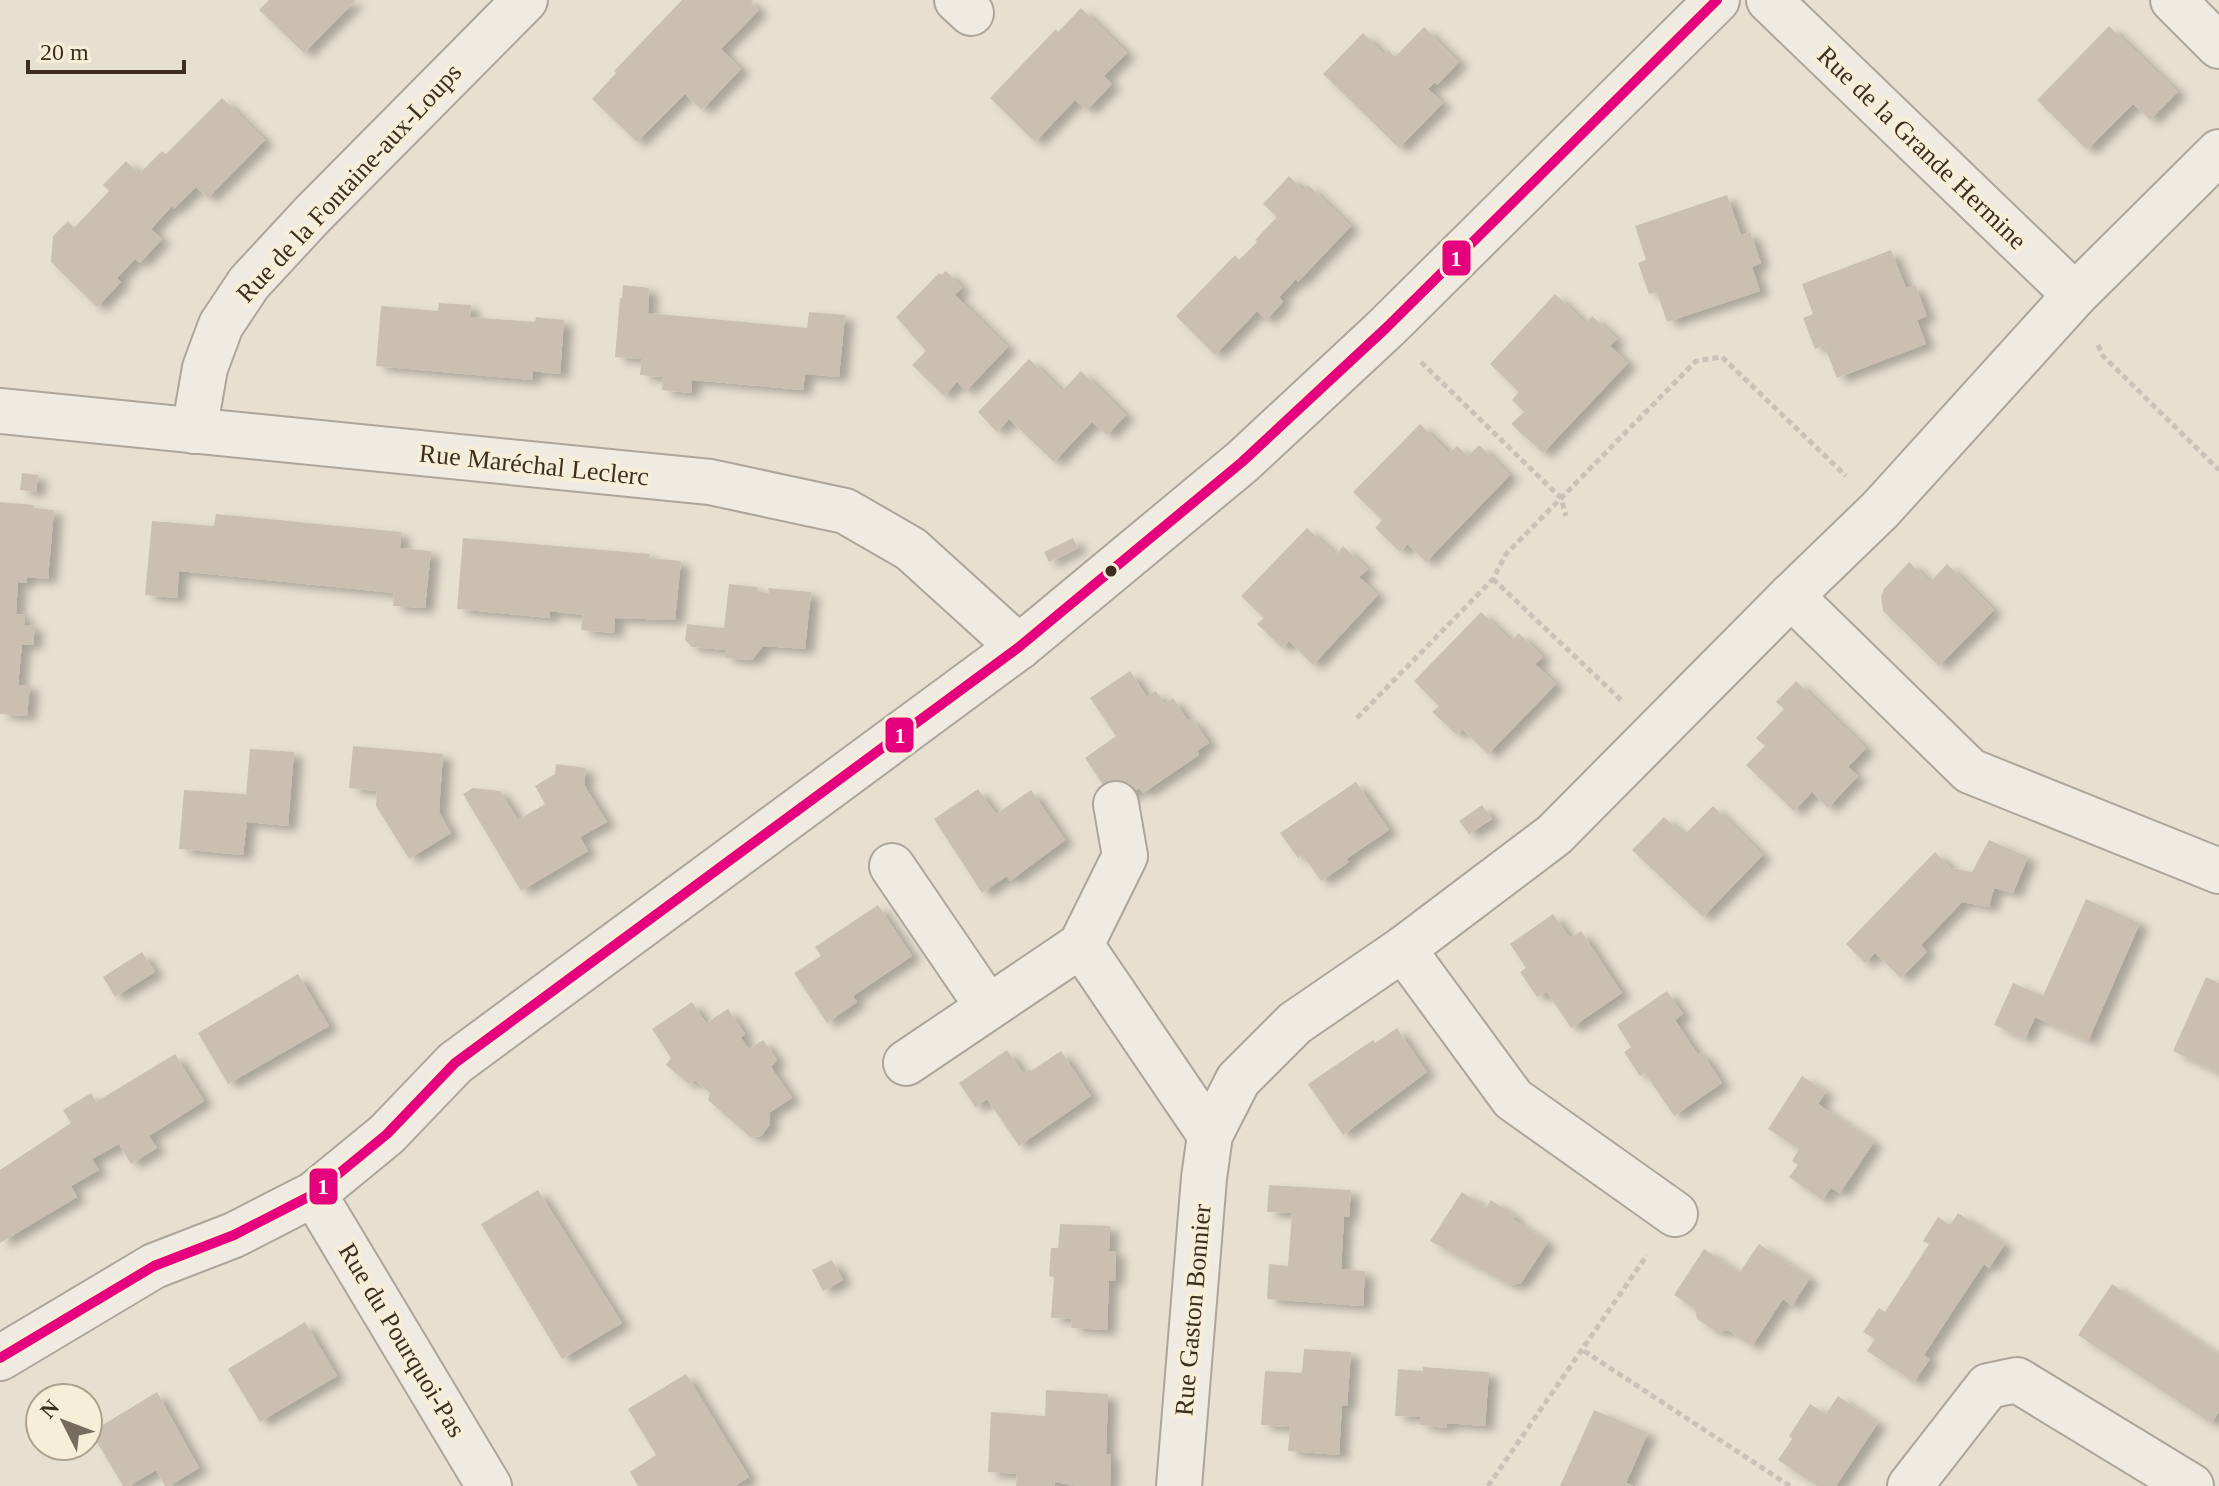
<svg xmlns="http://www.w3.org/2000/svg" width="2219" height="1486" font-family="'Times New Roman',serif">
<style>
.building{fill:#cbbfb2;filter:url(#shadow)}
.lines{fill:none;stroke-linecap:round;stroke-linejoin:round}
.minor-casing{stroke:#ada599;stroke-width:48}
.path{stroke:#c8c2b9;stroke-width:5;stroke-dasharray:6 4;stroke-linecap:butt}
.minor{stroke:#efebe3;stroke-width:44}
.bus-1-casing{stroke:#f7eed8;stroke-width:16}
.bus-1{stroke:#e5007d;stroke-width:10}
.bus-dot{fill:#3d2e20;stroke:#f7eed8;stroke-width:3}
.labels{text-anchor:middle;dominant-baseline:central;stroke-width:8;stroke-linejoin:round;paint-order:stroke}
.street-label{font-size:26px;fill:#3d2e20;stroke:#f7eed8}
.line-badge{stroke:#f7eed8;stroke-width:3}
.badge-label{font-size:22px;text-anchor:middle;font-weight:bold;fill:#fff}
</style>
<defs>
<filter id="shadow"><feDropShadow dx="9" dy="5" stdDeviation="4" flood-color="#0004"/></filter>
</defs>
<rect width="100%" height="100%" fill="#e7e0d1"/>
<!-- building -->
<g class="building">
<polygon points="269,0 356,0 304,53 259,10"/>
<polygon points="682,0 753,0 751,3 759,10 721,49 741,69 702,110 685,94 637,142 592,99 616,73 614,71"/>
<polygon points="1081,8 1127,53 1104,76 1112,84 1087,110 1075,100 1035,142 990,98 1056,29 1058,32"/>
<polygon points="2109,26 2178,92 2150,120 2133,104 2087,150 2037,100"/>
<polygon points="1424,27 1459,62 1437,85 1435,82 1428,89 1443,103 1399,148 1323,74 1363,33 1385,55 1388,50 1395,57"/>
<polygon points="222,98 265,140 208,198 196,187 174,209 172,206 151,229 162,239 140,263 135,259 117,278 121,282 97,307 51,262 53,236 68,221 74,228 109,191 103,185 126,161 139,174 162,151 166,154"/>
<polygon points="1289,176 1303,190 1308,185 1351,226 1298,282 1296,279 1279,297 1283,302 1266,320 1257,311 1215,355 1176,316 1235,255 1239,260 1257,242 1255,240 1277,217 1263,204"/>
<polygon points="1727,195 1741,235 1750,232 1761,263 1752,267 1760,291 1667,322 1657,292 1649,294 1638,263 1646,260 1635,226"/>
<polygon points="1891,250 1906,288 1915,285 1927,316 1917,320 1926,344 1837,378 1824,345 1815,349 1803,318 1813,314 1802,284"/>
<polygon points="946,271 962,287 955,295 1008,347 966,391 957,382 944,396 912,365 926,351 896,317 939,273 941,275"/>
<polygon points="623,285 649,288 648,313 807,328 809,312 845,315 839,377 805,374 803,390 692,380 691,393 662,390 663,377 640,375 642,359 615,357 620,298 622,298"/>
<polygon points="1555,294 1585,323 1592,316 1617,339 1610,346 1628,363 1543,453 1511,424 1524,412 1512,400 1519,392 1490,364"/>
<polygon points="439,303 471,305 470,317 535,322 536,317 564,320 560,374 533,371 532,380 376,366 381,306 438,311"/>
<polygon points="1029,359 1062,391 1081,371 1126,415 1107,435 1092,422 1054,462 1009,419 997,432 978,412"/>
<polygon points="1420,424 1449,453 1457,446 1468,456 1479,445 1510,475 1426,562 1407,544 1400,552 1375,528 1382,520 1353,492"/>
<polygon points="22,473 38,475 36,492 20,490"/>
<polygon points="0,502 34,505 33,508 54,510 48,579 27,577 26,583 18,582 16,614 25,614 24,625 35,626 33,645 22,644 18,685 30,685 27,716 0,714"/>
<polygon points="216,514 401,532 400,548 431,551 425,608 393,606 394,593 179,571 177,598 145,595 152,521 214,526"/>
<polygon points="1307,528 1336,555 1343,546 1368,569 1359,577 1378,595 1313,665 1289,641 1282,648 1257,624 1264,618 1241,596"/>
<polygon points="463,538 650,554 649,558 681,561 675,620 615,618 614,633 581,630 583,615 550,611 550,618 457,609"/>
<polygon points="1073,538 1078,548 1049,562 1044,552"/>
<polygon points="1909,562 1930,582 1947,564 1994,610 1939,666 1883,611 1881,597 1884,589"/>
<polygon points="729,584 757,587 757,591 769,593 768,588 811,592 805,649 763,646 752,660 725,658 725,650 692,647 685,640 687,624 724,628"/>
<polygon points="1481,612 1511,641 1519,633 1543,657 1535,664 1556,684 1488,754 1462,729 1457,735 1432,712 1439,706 1414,681"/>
<polygon points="1130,671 1147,697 1156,691 1164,704 1173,698 1188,721 1192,718 1209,743 1197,751 1199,755 1143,793 1139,788 1116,804 1085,758 1116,736 1090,698"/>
<polygon points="1796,681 1866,748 1848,767 1858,776 1828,808 1812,792 1794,811 1746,765 1765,746 1756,738 1784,709 1776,702"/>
<polygon points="353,746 443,754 439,812 451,833 409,859 376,806 377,791 349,788"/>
<polygon points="250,749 294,752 288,826 247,822 243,855 179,849 184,790 246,794"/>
<polygon points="556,764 586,768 584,785 607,822 580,837 588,851 521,891 463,794 473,788 500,791 518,820 545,804 535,786 555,774"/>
<polygon points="1356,782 1389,830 1346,859 1349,862 1321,881 1302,854 1298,858 1280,833"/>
<polygon points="978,789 996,814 1031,790 1065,840 1010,881 1007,876 982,893 934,819"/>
<polygon points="1482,805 1492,819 1469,834 1459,821"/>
<polygon points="1713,806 1763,855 1703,917 1632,850 1664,817 1684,835"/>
<polygon points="1989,840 2028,857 2013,893 1994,888 1989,907 1962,902 1921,945 1927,952 1901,978 1875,953 1865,963 1846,944 1935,852 1951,868 1972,872"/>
<polygon points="2086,899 2140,923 2088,1041 2035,1017 2025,1039 1994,1025 2013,983 2043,996"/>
<polygon points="878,905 912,956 853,996 857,1002 827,1023 794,973 821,956 815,947"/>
<polygon points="1553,914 1570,938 1581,931 1622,993 1571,1028 1547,992 1537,997 1520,972 1526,968 1510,944"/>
<polygon points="142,952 155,972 115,997 103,977"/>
<polygon points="298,974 329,1026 228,1084 198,1033"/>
<polygon points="2206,977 2219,983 2219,1073 2173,1051"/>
<polygon points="1667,991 1683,1014 1675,1020 1698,1055 1702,1052 1722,1083 1674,1116 1645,1073 1640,1076 1624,1052 1631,1047 1617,1025"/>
<polygon points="692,1002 706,1023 728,1009 745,1034 741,1038 749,1049 763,1040 777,1060 771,1067 792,1098 769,1113 770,1124 761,1136 750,1137 708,1100 710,1093 695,1080 689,1084 666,1065 671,1058 652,1029"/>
<polygon points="1397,1028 1427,1072 1343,1135 1308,1084 1373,1040 1375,1043"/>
<polygon points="1007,1050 1023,1073 1030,1069 1031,1071 1061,1051 1091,1096 1019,1146 987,1099 976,1108 959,1083"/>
<polygon points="175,1054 204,1101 149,1136 157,1148 131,1164 119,1144 92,1159 99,1170 71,1186 77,1197 0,1243 0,1170 71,1123 63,1110 91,1093 96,1102"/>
<polygon points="1802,1076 1826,1092 1818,1104 1874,1142 1840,1193 1831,1188 1822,1200 1789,1177 1798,1165 1792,1161 1799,1149 1768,1129"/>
<polygon points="1269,1185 1351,1190 1349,1217 1344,1217 1341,1269 1365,1271 1363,1306 1267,1299 1269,1264 1288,1266 1292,1213 1267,1212"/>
<polygon points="538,1190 622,1323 562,1359 481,1224"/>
<polygon points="1462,1192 1486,1208 1491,1200 1515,1216 1513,1219 1548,1242 1521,1283 1510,1285 1430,1241"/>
<polygon points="1958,1213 2005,1244 1989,1268 1984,1264 1954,1309 1924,1355 1930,1359 1914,1382 1867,1351 1875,1339 1863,1332 1879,1308 1885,1312 1929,1244 1923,1241 1938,1217 1950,1225"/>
<polygon points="1060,1224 1110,1226 1109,1251 1116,1252 1115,1281 1109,1280 1107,1330 1071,1328 1072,1319 1051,1318 1054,1277 1049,1276 1051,1248 1058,1248"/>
<polygon points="1759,1244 1810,1278 1792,1306 1783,1299 1752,1346 1728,1330 1717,1332 1697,1319 1695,1309 1674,1295 1704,1249 1739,1273"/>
<polygon points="832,1260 843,1280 823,1291 812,1270"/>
<polygon points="2112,1284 2219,1355 2219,1412 2211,1423 2078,1335"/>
<polygon points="305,1322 337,1376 260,1422 228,1369"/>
<polygon points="1304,1349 1351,1352 1347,1406 1342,1405 1339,1455 1288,1451 1290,1427 1261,1425 1265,1371 1302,1373"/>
<polygon points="1423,1367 1489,1372 1485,1426 1447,1423 1446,1428 1420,1425 1420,1417 1395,1416 1398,1369 1423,1371"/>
<polygon points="686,1374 749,1477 735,1486 638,1486 630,1472 656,1455 628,1409"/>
<polygon points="1046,1390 1108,1394 1106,1454 1111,1455 1110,1486 1081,1486 1055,1482 1054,1486 1016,1486 1017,1474 988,1472 991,1412 1045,1416"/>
<polygon points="157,1392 199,1468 169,1486 165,1486 156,1470 129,1486 123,1486 91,1432"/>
<polygon points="1838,1396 1878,1423 1836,1486 1817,1486 1778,1460 1792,1439 1789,1436 1810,1404 1826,1414"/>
<polygon points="1594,1410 1648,1433 1626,1483 1633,1486 1560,1486"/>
</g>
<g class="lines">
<!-- minor casing -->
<g class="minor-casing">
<g id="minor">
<polyline points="957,0 971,13"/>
<polyline points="1769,0 2075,295"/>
<polyline points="2173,0 2219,46"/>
<polyline points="0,411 710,482 845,511 911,549 1019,647"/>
<polyline points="194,431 205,368 221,325 249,283 312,215 525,0"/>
<polyline points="1791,596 1970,771 2219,871"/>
<polyline points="892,866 988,1007"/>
<polyline points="1081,945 1210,1135"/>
<polyline points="1403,949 1513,1099 1675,1214"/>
<polyline points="906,1063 1081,945 1125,856 1116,804"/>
<polyline points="314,1194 489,1486"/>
<polyline points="0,1358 154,1266 234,1235 314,1194 387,1134 455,1063 1019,647 1242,462 1386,328 1717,0"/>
<polyline points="1179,1486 1204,1178 1210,1135 1238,1080 1295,1023 1403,949 1554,835 1791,596 1880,510 2075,295 2219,152"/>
<polyline points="1910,1486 1988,1386 2017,1380 2191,1486"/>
</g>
</g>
<!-- path -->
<g class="path">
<polyline points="2098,345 2103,356 2219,470"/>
<polyline points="1421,362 1561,498 1566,516"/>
<polyline points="1493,579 1621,700"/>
<polyline points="1357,718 1493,579 1506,554 1696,361 1722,357 1846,476"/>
<polyline points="1584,1351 1790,1486"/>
<polyline points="1488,1486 1647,1255"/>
</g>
<!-- minor -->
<use href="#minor" class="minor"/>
<!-- bus-1 casing -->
<g class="bus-1-casing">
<polyline id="bus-1" points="0,1358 154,1266 234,1235 314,1194 387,1134 455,1063 1019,647 1242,462 1386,328 1717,0"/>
</g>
<!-- bus-1 -->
<use href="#bus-1" class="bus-1"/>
</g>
<!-- markers -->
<circle class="bus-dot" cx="1111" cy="571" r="7"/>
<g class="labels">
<!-- street labels -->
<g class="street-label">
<text transform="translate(1922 148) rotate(44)">Rue de la Grande Hermine</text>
<text transform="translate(349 183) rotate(-47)">Rue de la Fontaine-aux-Loups</text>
<text transform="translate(534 465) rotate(6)">Rue Maréchal Leclerc</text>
<text transform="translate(1193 1310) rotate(-85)">Rue Gaston Bonnier</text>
<text transform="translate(402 1340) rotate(59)">Rue du Pourquoi-Pas</text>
</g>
</g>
<g class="line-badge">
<rect x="1441" y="239" width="31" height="38" rx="8" fill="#e5007d"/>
<rect x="884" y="716" width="31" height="38" rx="8" fill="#e5007d"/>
<rect x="308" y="1167" width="31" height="39" rx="8" fill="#e5007d"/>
</g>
<g class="badge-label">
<text x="1456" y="266">1</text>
<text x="900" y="743">1</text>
<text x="323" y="1194">1</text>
</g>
<!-- north arrow -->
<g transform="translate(64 1422) rotate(312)"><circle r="38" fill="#f7eed8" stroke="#ada18e" stroke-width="2"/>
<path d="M0-6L14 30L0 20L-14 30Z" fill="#786c5e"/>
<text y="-12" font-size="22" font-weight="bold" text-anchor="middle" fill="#3d2e20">N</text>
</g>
<!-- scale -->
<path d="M28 60v12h156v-12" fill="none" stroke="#3d2e20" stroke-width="4"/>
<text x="40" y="60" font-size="24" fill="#3d2e20" stroke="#f7eed8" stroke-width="6" paint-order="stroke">20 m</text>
</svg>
